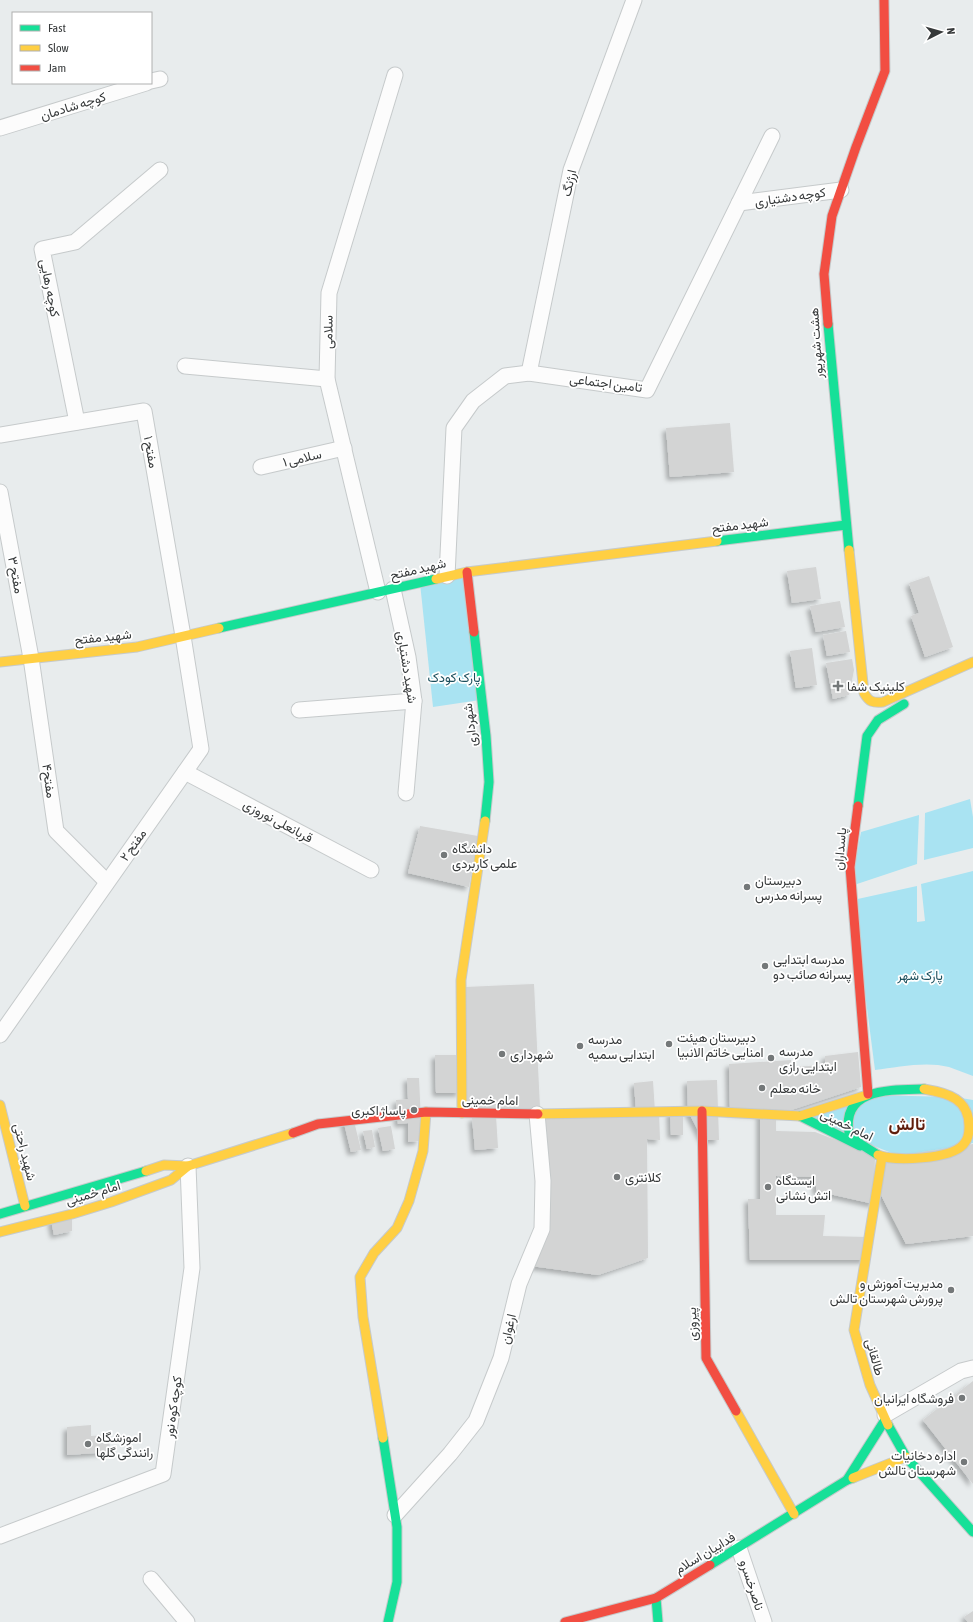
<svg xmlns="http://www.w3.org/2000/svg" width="973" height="1622" font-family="'Asap Condensed',Vazirmatn,sans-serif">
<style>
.green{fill:#a9e3f2}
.building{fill:#d3d4d4;filter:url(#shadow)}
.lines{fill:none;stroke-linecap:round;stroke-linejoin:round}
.street-casing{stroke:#c6cacb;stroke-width:17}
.fast-casing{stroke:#c6cacb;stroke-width:11}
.slow-casing{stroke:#c6cacb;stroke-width:11}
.jam-casing{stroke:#c6cacb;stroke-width:11}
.street{stroke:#fcfcfc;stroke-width:15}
.fast{stroke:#16e098;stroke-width:9}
.slow{stroke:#ffcf43;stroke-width:9}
.jam{stroke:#f24e42;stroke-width:9}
.poi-dot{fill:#747879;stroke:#fff;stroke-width:1.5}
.labels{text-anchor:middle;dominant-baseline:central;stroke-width:3.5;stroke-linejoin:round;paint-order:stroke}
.street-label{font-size:13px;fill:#36393a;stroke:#fff}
.park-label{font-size:13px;fill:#1a4e5c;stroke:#fff}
.poi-label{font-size:13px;fill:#36393a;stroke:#fff;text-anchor:start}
.district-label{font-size:17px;font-weight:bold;fill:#601e0c;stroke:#fff}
</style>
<defs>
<filter id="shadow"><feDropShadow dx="-3.5" dy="3.5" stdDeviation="2" flood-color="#0004"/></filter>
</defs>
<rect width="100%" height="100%" fill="#e8eced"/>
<!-- green -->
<g class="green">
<polygon points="467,572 480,700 433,707 420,583"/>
<polygon points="970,799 973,817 973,848 924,860 925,813"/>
<polygon points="919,815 917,864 851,886 861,832"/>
<path d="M973,871V1076C965,1073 957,1070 949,1067C926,1061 898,1067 875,1070L853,900L917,886V922L925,921L921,884Z"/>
<polygon points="867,1095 955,1097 973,1100 973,1143 907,1159 800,1117"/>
</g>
<!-- building -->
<g class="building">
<polygon points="730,423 734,472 670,477 666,428"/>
<polygon points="816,567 821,599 792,603 787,571"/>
<polygon points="929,576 953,647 925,657 911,616 919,613 909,583"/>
<polygon points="840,601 845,627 816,632 810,606"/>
<polygon points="846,631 850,652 827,656 823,635"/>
<polygon points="812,648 817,685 796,688 790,651"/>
<polygon points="852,659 854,670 849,695 833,699 826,663"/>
<polygon points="420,826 478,836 469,887 408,873"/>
<polygon points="534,984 540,1108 466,1112 466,987"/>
<polygon points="858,1052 861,1087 776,1115 776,1131 815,1132 875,1155 874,1204 816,1191 816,1177 776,1176 776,1215 825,1215 823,1236 869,1237 865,1260 750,1260 748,1199 760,1199 760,1114 730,1112 729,1064 791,1060 791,1067 825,1065 825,1056"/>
<polygon points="435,1055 460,1055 460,1093 436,1093"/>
<polygon points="407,1078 419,1078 421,1121 419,1141 408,1142 408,1123 398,1124 396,1100 408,1099"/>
<polygon points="717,1080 719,1140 703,1140 688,1111 687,1081"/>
<polygon points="653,1081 655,1112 659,1112 660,1140 647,1139 648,1258 598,1275 531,1266 544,1233 540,1118 636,1112 634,1083"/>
<polygon points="683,1111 683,1135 671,1135 670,1112"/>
<polygon points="496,1116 498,1148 475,1150 472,1118"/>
<polygon points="353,1117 361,1150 351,1152 343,1119"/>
<polygon points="391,1126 395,1149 383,1151 378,1128"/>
<polygon points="372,1130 375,1147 367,1149 363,1131"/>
<polygon points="973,1144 973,1236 906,1244 879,1191 884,1158"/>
<polygon points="72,1215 72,1231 54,1235 51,1220"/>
<polygon points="973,1381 973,1484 923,1420"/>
<polygon points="91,1425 91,1436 109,1435 110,1452 67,1455 67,1427"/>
<polygon points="973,1611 973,1622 968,1622 964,1617"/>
</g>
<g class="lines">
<!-- street casing -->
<g class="street-casing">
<g id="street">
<polyline points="151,81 160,79"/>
<polyline points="0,128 146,83"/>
<polyline points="739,203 841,190"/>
<polyline points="185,366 327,379"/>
<polyline points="529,373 571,170 634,0"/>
<polyline points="77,422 42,249 75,242 160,170"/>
<polyline points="0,435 144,411 183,636 201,749 0,1035"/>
<polyline points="261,467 344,448"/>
<polyline points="0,492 31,658 56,831 107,882"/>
<polyline points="447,576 454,428 473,401 505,376 529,373 647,390 772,136"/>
<polyline points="393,589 408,657 414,701 406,793"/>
<polyline points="378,592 327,379 329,293 395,75"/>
<polyline points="299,710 414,701"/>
<polyline points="185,772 371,870"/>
<polyline points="885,1415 961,1371 973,1368"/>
<polyline points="395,1515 450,1454 476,1421 501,1358 519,1284 542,1229 543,1181 537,1114"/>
<polyline points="0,1536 163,1474 192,1268 188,1166"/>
<polyline points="739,1548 764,1622"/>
<polyline points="151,1579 187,1622"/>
</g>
</g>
<!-- fast casing -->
<g class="fast-casing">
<g id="fast">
<polyline points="828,324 849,550"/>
<polyline points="717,541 846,525"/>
<polyline points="219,628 436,579"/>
<polyline points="474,632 486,736 489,782 485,821"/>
<polyline points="858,806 867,736 878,720 904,704"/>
<polyline points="800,1116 860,1146"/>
<path d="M878,1155L859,1143L849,1133C841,1087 893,1090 924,1089"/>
<polyline points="0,1214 146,1171"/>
<polyline points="888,1425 906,1457 973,1532"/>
<polyline points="383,1438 397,1527 397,1582 388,1622"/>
<polyline points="847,1480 885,1420"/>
<polyline points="710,1565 847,1480 853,1478"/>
<polyline points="656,1598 658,1622"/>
</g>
</g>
<!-- slow casing -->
<g class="slow-casing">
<g id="slow">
<path d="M849,550L864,693C869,702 873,703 883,702L973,662"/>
<polyline points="436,579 467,572 717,541"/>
<polyline points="0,662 137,647 219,628"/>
<polyline points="0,1105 25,1206"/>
<polyline points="462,1113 461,980 485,821"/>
<polyline points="538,1114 702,1111 800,1116 867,1095"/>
<path d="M878,1155C895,1162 950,1159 963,1145C968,1140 969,1134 969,1128C970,1099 948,1093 924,1089"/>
<polyline points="882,1157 854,1330 870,1385 888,1425"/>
<polyline points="146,1171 164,1165 188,1166 293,1133"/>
<polyline points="0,1232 72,1214 111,1202 171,1180 188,1166"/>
<polyline points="736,1411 794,1514"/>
<polyline points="383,1438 363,1317 360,1277 374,1253 397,1228 409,1201 423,1151 426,1112"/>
<polyline points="853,1478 906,1457"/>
</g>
</g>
<!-- jam casing -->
<g class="jam-casing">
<g id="jam">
<polyline points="828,324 824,274 832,216 856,147 885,71 884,0"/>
<polyline points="467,572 474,632"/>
<polyline points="858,806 850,867 868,1094"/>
<polyline points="702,1111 706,1358 736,1411"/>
<polyline points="293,1133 318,1124 426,1112 538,1114"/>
<polyline points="565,1622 656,1598 710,1565"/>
</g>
</g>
<!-- street -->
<use href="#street" class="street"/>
<!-- fast -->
<use href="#fast" class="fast"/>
<!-- slow -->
<use href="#slow" class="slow"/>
<!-- jam -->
<use href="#jam" class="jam"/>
</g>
<!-- markers -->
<g class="poi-dot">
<path d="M836 680h4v4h4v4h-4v4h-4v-4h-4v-4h4z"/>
<circle cx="444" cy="855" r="4"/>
<circle cx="747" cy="887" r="4"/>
<circle cx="765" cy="966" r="4"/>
<circle cx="669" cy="1044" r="4"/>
<circle cx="580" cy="1046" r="4"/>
<circle cx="502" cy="1054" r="4"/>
<circle cx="771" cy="1058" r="4"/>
<circle cx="762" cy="1088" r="4"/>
<circle cx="414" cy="1110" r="4"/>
<circle cx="617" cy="1177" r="4"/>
<circle cx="768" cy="1187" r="4"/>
<circle cx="951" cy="1290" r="4"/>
<circle cx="962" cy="1398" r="4"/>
<circle cx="88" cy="1444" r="4"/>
<circle cx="964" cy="1462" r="4"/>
</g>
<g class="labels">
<!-- street labels -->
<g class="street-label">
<text transform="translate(73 106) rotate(-17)">کوچه شادمان</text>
<text transform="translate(569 183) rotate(-77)">ارژنگ</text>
<text transform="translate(790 197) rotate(-8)">کوچه دشتیاری</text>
<text transform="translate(50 288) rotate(79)">کوچه رهایی</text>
<text transform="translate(328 332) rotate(-89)">سلامی</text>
<text transform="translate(816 343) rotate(-94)">هشت شهریور</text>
<text transform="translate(606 383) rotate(7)">تامین اجتماعی</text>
<text transform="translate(151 452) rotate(80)">مفتح ۱</text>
<text transform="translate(302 458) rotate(-13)">سلامی ۱</text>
<text transform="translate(740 525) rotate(-7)">شهید مفتح</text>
<text transform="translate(418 569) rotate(-13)">شهید مفتح</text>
<text transform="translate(16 575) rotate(79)">مفتح ۳</text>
<text transform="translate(103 637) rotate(-6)">شهید مفتح</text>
<text transform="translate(407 667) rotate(81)">شهید دشتیاری</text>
<text transform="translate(470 725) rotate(-97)">شهرداری</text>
<text transform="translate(49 781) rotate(82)">مفتح۴</text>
<text transform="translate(278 821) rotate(28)">قربانعلی نوروزی</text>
<text transform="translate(133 845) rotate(-55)">مفتح ۲</text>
<text transform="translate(840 849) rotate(-85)">پاسداران</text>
<text transform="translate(490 1100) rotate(1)">امام خمینی</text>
<text transform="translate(847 1125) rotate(26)">امام خمینی</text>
<text transform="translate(25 1152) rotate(76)">شهید راحتی</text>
<text transform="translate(93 1193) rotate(-17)">امام خمینی</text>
<text transform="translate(692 1324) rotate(-92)">پیروزی</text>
<text transform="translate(508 1329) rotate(-77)">ارغوان</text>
<text transform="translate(875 1357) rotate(74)">طالقانی</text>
<text transform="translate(173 1407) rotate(-82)">کوچه کوه نور</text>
<text transform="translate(705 1553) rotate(-31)">فداییان اسلام</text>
<text transform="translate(752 1585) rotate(72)">ناصرخسرو</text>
</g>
<!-- park labels -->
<g class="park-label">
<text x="454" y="677">پارک کودک</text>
<text x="920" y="975">پارک شهر</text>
</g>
<!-- poi labels -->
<g class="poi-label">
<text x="847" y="686">کلینیک شفا</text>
<text x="452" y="848">دانشگاه<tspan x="452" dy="15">علمی کاربردی</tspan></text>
<text x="755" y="880">دبیرستان<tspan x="755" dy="15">پسرانه مدرس</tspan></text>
<text x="773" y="959">مدرسه ابتدایی<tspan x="773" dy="15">پسرانه صائب دو</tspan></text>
<text x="677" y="1037">دبیرستان هیئت<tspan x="677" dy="15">امنایی خاتم الانبیا</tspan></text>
<text x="588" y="1039">مدرسه<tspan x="588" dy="15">ابتدایی سمیه</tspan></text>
<text x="779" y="1051">مدرسه<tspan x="779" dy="15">ابتدایی رازی</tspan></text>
<text x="510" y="1054">شهرداری</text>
<text x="770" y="1088">خانه معلم</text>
<text x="406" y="1110" text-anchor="end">پاساژ اکبری</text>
<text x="625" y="1177">کلانتری</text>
<text x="776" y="1180">ایستگاه<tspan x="776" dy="15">اتش نشانی</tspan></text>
<text x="943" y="1283" text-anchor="end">مدیریت آموزش و<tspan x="943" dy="15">پرورش شهرستان تالش</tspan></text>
<text x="954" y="1398" text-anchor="end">فروشگاه ایرانیان</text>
<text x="96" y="1437">اموزشگاه<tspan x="96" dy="15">رانندگی گلها</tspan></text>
<text x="956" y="1455" text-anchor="end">اداره دخانیات<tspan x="956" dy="15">شهرستان تالش</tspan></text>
</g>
<!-- district labels -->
<g class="district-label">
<text x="907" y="1124">تالش</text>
</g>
</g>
<!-- legend -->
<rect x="12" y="12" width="140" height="72" fill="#ffffff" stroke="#afb0b0"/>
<rect x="20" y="25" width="20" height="6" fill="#16e098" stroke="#afb0b0"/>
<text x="48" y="32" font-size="12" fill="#36393a">Fast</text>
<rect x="20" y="45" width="20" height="6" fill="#ffcf43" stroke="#afb0b0"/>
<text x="48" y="52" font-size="12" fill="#36393a">Slow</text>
<rect x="20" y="65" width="20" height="6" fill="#f24e42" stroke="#afb0b0"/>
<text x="48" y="72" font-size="12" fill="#36393a">Jam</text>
<!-- north arrow -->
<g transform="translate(941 32) rotate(84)" stroke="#ffffff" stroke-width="3" paint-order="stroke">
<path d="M0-3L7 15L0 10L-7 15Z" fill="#36393a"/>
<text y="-6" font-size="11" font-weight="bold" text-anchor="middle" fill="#36393a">N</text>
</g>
</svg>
